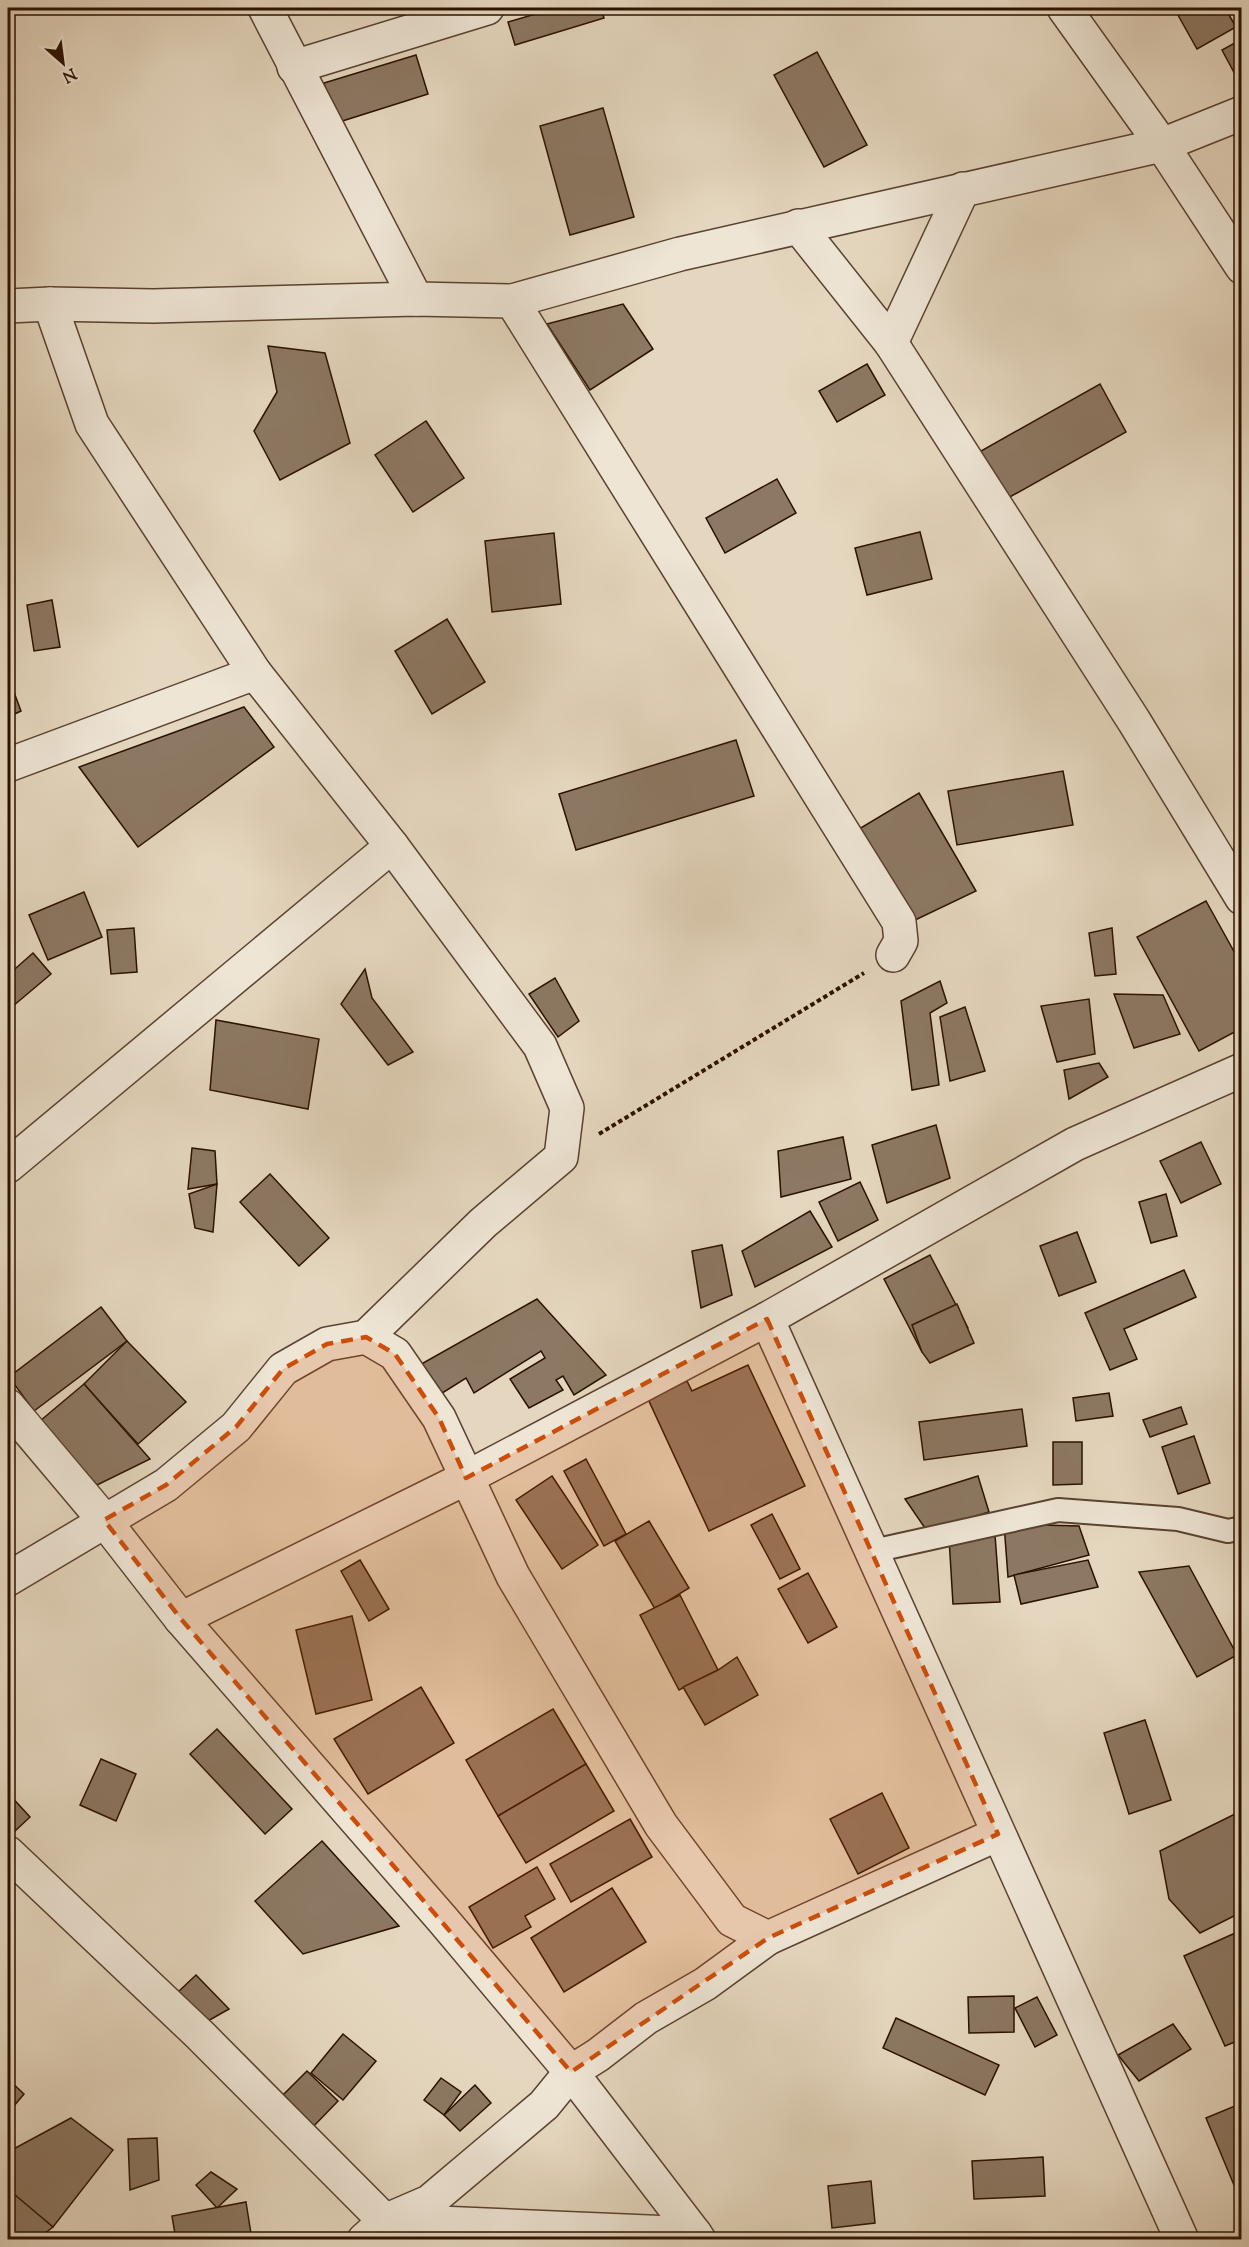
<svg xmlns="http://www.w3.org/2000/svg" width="1249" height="2247" font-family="'Sorts Mill Goudy',serif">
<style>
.building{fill:#8c7863;stroke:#2b1100;stroke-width:1.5}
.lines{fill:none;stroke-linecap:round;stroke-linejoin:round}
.service-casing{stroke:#5a4230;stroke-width:26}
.minor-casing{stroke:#5a4230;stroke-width:36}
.path{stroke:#2b1100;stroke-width:4;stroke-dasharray:4.5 3;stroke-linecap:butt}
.service{stroke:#eee5d5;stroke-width:22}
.minor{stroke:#eee5d5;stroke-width:33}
.marked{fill:#cc4e0a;fill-opacity:0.2;stroke:#cc4e0a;stroke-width:4.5;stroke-dasharray:12 8;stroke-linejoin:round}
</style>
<rect width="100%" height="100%" fill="#e5d7bf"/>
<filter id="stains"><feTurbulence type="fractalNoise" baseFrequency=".00333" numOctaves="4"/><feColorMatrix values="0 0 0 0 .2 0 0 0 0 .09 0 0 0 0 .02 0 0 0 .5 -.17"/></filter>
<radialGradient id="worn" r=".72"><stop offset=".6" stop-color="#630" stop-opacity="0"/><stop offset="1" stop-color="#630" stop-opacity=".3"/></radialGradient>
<!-- building -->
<g class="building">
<polygon points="556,8 601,8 604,18 515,45 508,22"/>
<polygon points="750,8 774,8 752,14"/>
<polygon points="1174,8 1225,8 1236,27 1197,49"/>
<polygon points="1242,39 1242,75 1237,78 1222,50"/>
<polygon points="817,52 867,145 824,167 774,75"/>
<polygon points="416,55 428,94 336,123 324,83"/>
<polygon points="603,108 634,217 570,235 540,126"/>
<polygon points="623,304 653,349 590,390 547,324"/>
<polygon points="268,346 325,353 350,443 280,480 254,431 277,392"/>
<polygon points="867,364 885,395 837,422 819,391"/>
<polygon points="1100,384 1126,432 1001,502 974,455"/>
<polygon points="426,421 464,478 413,512 375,455"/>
<polygon points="777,479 796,513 725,553 706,518"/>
<polygon points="920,532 932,579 867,595 855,548"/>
<polygon points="554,533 561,604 492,612 485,541"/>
<polygon points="52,600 60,647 34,651 27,605"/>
<polygon points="447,619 485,682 432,714 395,651"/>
<polygon points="8,676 21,711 8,717"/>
<polygon points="244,707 274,747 138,847 79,767"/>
<polygon points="736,740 754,796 576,850 559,794"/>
<polygon points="1063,771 1073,825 957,845 948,791"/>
<polygon points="919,793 976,891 911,922 859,829"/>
<polygon points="84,892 102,937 48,960 29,915"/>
<polygon points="1206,901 1242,966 1242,1028 1199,1051 1137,937"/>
<polygon points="134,928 137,972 111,974 107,930"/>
<polygon points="1112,928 1116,974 1095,976 1089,933"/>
<polygon points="33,953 51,974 13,1006 8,1000 8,975"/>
<polygon points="365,969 372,998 413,1052 388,1065 341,1004"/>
<polygon points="555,978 579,1021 558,1037 529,994"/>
<polygon points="940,981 947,1003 930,1013 939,1085 912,1090 901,1001"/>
<polygon points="1114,994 1163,995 1180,1034 1134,1048"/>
<polygon points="1089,999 1095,1054 1057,1062 1041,1006"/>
<polygon points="965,1007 985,1071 950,1081 940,1017"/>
<polygon points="216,1020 319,1039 308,1109 210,1090"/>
<polygon points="1099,1063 1108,1077 1069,1099 1064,1070"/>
<polygon points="936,1125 950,1178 887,1203 872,1145"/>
<polygon points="843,1137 851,1179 781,1197 778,1151"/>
<polygon points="1201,1142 1221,1184 1181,1203 1160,1161"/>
<polygon points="192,1148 215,1151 217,1184 188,1189"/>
<polygon points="270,1174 329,1238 299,1266 240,1202"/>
<polygon points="860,1182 878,1220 838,1241 819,1202"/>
<polygon points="217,1184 213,1232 195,1228 189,1194"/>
<polygon points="1166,1194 1177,1236 1151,1243 1139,1202"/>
<polygon points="810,1211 832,1247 755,1287 742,1251"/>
<polygon points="1077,1232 1096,1282 1059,1296 1040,1246"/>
<polygon points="722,1245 732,1295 701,1308 692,1251"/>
<polygon points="930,1255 968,1328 922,1352 884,1279"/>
<polygon points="1184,1270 1196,1297 1124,1329 1137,1359 1110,1370 1085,1313"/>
<polygon points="537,1299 606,1375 574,1395 563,1376 556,1380 563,1390 529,1408 510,1379 545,1358 541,1351 474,1393 466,1378 436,1397 416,1367"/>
<polygon points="957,1304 974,1343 930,1363 922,1352 912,1325"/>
<polygon points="101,1307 127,1341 34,1411 9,1377"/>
<polygon points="127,1341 186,1402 138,1444 84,1384"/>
<polygon points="748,1365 805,1486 709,1531 648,1399 687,1381 692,1391"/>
<polygon points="84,1384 150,1459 97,1485 40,1421"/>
<polygon points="1109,1393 1113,1416 1076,1421 1073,1398"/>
<polygon points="1181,1407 1187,1424 1150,1437 1143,1420"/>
<polygon points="1022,1409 1027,1446 924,1460 919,1422"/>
<polygon points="1194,1436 1210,1483 1178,1494 1162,1447"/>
<polygon points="1053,1442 1082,1442 1082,1484 1053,1485"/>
<polygon points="586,1459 626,1534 604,1546 564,1471"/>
<polygon points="552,1476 598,1545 562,1569 516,1500"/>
<polygon points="978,1476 989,1512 927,1531 905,1499"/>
<polygon points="772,1514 800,1569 780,1579 751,1525"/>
<polygon points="649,1521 689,1588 655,1609 615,1541"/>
<polygon points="1004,1524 1079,1526 1089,1555 1008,1577"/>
<polygon points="995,1535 1000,1602 953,1604 949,1538"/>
<polygon points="360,1560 389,1609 369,1621 341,1571"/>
<polygon points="1088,1560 1098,1587 1021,1604 1014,1575"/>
<polygon points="1189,1566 1237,1655 1197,1677 1139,1572"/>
<polygon points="808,1573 837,1627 808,1643 778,1589"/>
<polygon points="680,1595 718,1670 679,1690 640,1615"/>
<polygon points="352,1616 372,1700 316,1714 296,1630"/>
<polygon points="737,1657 758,1695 705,1725 683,1687 718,1670"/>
<polygon points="421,1687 454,1743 368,1794 334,1739"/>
<polygon points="553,1709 586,1764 498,1816 466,1760"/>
<polygon points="1145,1720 1171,1800 1129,1814 1104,1733"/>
<polygon points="217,1729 292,1809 265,1834 190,1754"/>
<polygon points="101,1759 136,1774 116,1821 80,1805"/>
<polygon points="586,1764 614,1811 526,1863 498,1816"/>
<polygon points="8,1793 30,1817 14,1832 8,1825"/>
<polygon points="882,1793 909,1848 858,1874 830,1819"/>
<polygon points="1235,1814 1242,1827 1242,1912 1200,1933 1169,1899 1160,1851"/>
<polygon points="630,1819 652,1857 571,1902 550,1864"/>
<polygon points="322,1841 399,1926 303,1954 255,1901"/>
<polygon points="537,1867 555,1899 525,1916 531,1927 493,1948 469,1907"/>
<polygon points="612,1888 646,1942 564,1992 531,1938"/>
<polygon points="1242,1930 1242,2039 1225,2046 1184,1956"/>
<polygon points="196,1975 229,2009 206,2022 177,1993"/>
<polygon points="1014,1996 1014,2032 969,2033 968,1997"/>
<polygon points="1037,1997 1057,2035 1035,2047 1015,2008"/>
<polygon points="896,2018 999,2065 985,2095 883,2048"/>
<polygon points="1173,2024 1191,2049 1139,2081 1118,2055"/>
<polygon points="343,2034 376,2061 343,2100 311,2073"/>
<polygon points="307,2071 338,2101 309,2131 277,2101"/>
<polygon points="441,2078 461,2092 444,2115 424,2100"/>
<polygon points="8,2079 24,2094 8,2113"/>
<polygon points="475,2085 491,2103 460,2131 444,2115"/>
<polygon points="1242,2103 1242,2195 1239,2197 1206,2118"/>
<polygon points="71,2118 113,2150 53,2227 8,2192 8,2152"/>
<polygon points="157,2138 159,2180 130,2190 128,2139"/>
<polygon points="1043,2157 1045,2196 974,2199 972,2161"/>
<polygon points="211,2172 237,2189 217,2208 196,2185"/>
<polygon points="871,2181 875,2223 832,2228 828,2186"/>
<polygon points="8,2189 53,2227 36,2240 8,2240"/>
<polygon points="246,2202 252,2240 176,2240 172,2216"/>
</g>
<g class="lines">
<!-- service casing -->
<g class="service-casing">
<polyline id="service" points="873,1551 1058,1510 1178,1519 1228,1531 1242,1528"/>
</g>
<!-- minor casing -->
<g class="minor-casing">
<g id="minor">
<polyline points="265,8 416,299"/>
<polyline points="1064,8 1162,145 1242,267"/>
<polyline points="294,67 487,8"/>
<polyline points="798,226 891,343 1134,721 1242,898"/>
<polyline points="512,301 899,922 901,941 893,955"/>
<polyline points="8,306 50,304 153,306 416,299 512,301 680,254 1162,145 1242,113"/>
<polyline points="891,343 963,189"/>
<polyline points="8,765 255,673"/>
<polyline points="8,1166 392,846"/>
<polyline points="767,1319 1182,2240"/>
<polyline points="366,1337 395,1354 439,1418 513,1576 661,1825 732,1920 768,1938 998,1834"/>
<polyline points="8,1406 104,1520 181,1619 466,1478 767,1319 1075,1144 1242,1070"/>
<polyline points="8,1579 166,1485 236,1427 283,1369 327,1344 366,1337 483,1223 561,1157 567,1108 540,1046 392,846 255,673 92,424 50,304"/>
<polyline points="181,1619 443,1920 571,2072 695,2234"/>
<polyline points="8,1853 200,2035 385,2221 364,2240"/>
<polyline points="385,2221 429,2202 544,2105 571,2072 598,2055 646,2018 705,1984 768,1938"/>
<polyline points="393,2221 695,2234 699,2240"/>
</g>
</g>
<!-- path -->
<polyline class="path" points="599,1134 864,973"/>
<!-- service -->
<use href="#service" class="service"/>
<!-- minor -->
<use href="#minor" class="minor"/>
</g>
<!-- marked area -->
<path class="marked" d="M767,1319L998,1834L768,1938L571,2072L181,1619L104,1520L166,1485L236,1427L283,1369L327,1344L366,1337L395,1354L439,1418L466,1478Z"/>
<!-- margin -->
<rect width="1249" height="2247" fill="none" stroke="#e5d7bf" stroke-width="30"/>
<rect x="9" y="9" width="1231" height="2229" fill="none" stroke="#2b1100" stroke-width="3"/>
<rect x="15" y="15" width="1219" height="2217" fill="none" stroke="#2b1100" stroke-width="1.5"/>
<!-- north arrow -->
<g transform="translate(63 63) rotate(152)" stroke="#eee5d5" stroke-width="4.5" paint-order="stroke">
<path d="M0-4.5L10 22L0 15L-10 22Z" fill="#2b1100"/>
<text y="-9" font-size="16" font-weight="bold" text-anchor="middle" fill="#2b1100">N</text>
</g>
<rect width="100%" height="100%" filter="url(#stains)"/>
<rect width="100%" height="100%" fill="url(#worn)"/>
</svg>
